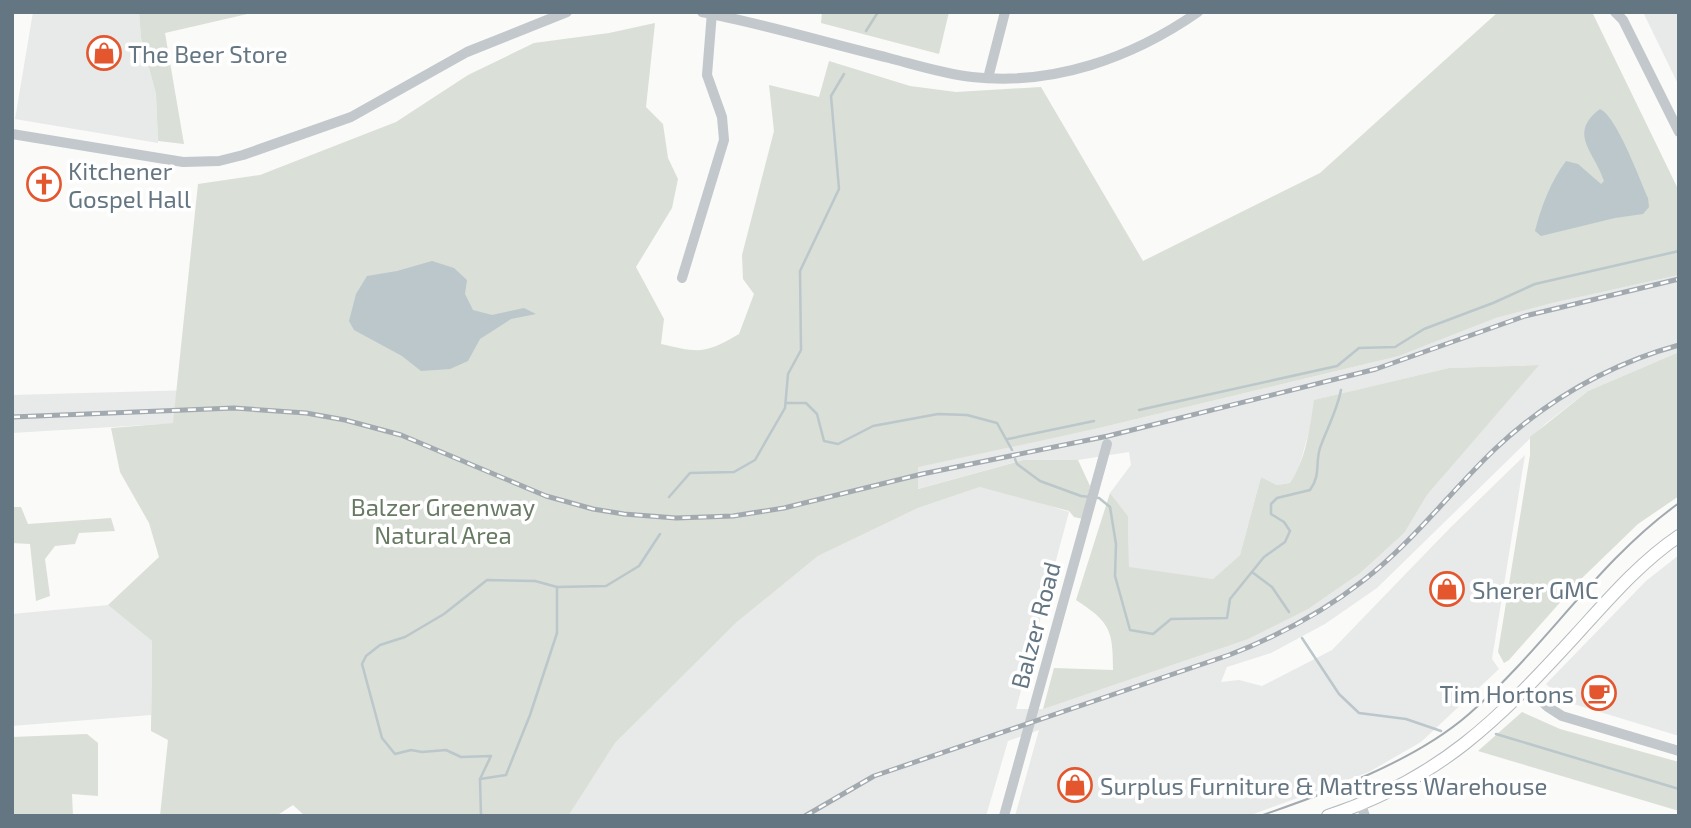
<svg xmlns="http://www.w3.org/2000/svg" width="1691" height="828" font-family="'Exo 2',sans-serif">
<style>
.built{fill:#e8e9e9}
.green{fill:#dadfd7}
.water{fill:#bbc7cb}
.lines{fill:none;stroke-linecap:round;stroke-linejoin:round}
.stream{stroke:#bbc7cb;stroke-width:2.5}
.major-casing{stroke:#b5babe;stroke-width:14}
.minor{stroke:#c3c8cc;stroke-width:10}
.major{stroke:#fff;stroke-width:12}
.tram{stroke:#a2aab0;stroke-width:2}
.rail-casing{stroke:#a2aab0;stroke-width:5}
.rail{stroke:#fff;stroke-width:2.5;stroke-dasharray:8;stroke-linecap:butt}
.labels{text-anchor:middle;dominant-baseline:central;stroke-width:7;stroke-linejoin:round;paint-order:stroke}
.poi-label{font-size:24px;fill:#657683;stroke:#fff;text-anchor:start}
.park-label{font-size:24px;fill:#687a64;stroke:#fff}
.street-label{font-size:24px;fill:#657683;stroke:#fff}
</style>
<rect width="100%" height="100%" fill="#fafaf8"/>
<!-- built -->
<g class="built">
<polygon points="33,12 139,12 141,38 156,94 158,143 15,119"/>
<polygon points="1643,12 1679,12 1679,86"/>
<polygon points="1679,275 1679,352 1588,391 1545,424 1377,588 1325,624 1271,653 1227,667 1221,682 1239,680 1262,686 1332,650 1450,528 1525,455 1492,659 1499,669 1421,742 1369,772 1248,816 1015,816 1039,730 1008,741 986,816 567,816 615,743 737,622 818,556 918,508 980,487 1004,491 1069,512 1016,709 1043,709 1405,532 1427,495 1538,365 1449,368 1315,400 1310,428 1298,471 1290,483 1277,485 1261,477 1240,555 1213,579 1129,568 1128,516 1110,493 1131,465 1129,452 1078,460 1023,460 892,496 246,419 12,433 12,395 230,389 966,455 1099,428 1399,356 1496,318 1551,303"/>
<polygon points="1679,555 1679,736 1567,702 1560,697 1546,684 1646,581"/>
<polygon points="108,605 152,641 151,715 12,726 12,614"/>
</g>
<!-- green -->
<g class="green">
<polygon points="139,12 256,12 165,33 184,144 158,141 156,94 141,38"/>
<polygon points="822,12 949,12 939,54 821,23"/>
<path d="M1498,12H1592L1679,191V275L1552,303L1496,318L1399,356L1099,428L918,467V489L1023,460H1078L1090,486L1083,519L1074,517L1069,511L980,487L918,508L818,556L737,622L615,743L568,816H305L293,805L276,816H160L168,740L151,731L152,641L108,605L159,557L149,523L120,472L111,428L173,423L198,184L260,175L396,122L468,75L534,43L609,33L655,23L646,107L663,124L668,158L678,179L672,208L636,267L664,319L661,344C699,353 705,354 739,334L754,294L743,279L742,255L774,131L769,85L819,97L829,61L910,86L956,92L1041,87L1143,261L1320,173Z"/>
<polygon points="1679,352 1679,496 1638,524 1580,580 1509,660 1504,663 1498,652 1530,455 1530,437 1588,391"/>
<path d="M1539,365L1427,495L1405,532L1360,573L1308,609L1248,639L1043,709L1054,668L1113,670C1113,630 1110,622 1076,600L1110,493L1128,516L1129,567L1213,579L1240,555L1261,477L1277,485L1290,483C1306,460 1310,427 1314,400L1449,368Z"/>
<polygon points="12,507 21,507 28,524 111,518 115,531 79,533 75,544 55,546 45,559 50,596 36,601 30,544 12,543"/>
<polygon points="1522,712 1560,729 1679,762 1679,811 1478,751"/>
<polygon points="87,734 98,743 98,796 72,794 73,816 12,816 12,737"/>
</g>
<!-- water -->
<g class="water">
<path d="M1600,109C1617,117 1639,178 1648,198L1649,207L1643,214L1615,218L1541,236L1535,231C1541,207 1551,181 1566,161L1578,164L1601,184L1604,181C1595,152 1567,134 1600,109Z"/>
<polygon points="432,261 454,268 467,280 465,294 473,310 492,315 524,308 536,314 511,319 480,339 468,361 450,369 421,371 402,356 354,330 349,321 356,294 367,276 397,271"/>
</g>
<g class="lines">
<!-- stream -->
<g class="stream">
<polyline points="866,31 878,12"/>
<polyline points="786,403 806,403 817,414 824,441 838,444 873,426 938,414 967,415 997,423 1012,450"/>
<polyline points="1139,410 1337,366 1359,348 1395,347 1424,329 1493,303 1535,284 1679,251"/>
<polyline points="1008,439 1094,421"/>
<path d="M1015,459L1017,464L1040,481L1081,496L1099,498L1110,507L1116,544L1115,576L1130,630L1153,634L1171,619L1227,618L1230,599L1264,557L1285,542L1290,531L1284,522L1271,514V504L1277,498L1310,490C1321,475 1315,464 1320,448C1327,428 1337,411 1341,390"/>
<polyline points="669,497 690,473 734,472 755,460 785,408 788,374 801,350 800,271 839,189 831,96 844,74"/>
<polyline points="1252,572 1272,587 1289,612"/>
<polyline points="1302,638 1339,694 1359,713 1406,719 1441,731"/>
<polyline points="1496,734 1679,789"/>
<polyline points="480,779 506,775 530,715 557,633 557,587"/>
<polyline points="481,816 480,779 491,756 461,757 446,750 422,752 411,750 395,754 382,738 362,664 366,656 380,645 405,637 444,614 487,580 535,581 557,587 606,586 639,566 660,534"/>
</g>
<!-- major casing -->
<g class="major-casing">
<path id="major" d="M1328,816C1440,779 1498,720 1575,636C1607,601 1639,563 1679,536"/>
</g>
<!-- minor -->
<g class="minor">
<path d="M702,12C764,24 827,43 889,58C916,65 944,74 972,77C1053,86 1132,58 1198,12"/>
<polyline points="1615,12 1623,20 1679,132"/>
<polyline points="988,78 1005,12"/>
<polyline points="12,134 183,162 219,161 243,155 351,117 467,52 567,12"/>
<polyline points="682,278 724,140 722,117 707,75 712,12"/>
<polyline points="1527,688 1548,707 1562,716 1679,751"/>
<polyline points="1361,805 1365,816"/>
<polyline points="1004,816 1107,444"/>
</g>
<!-- major -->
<use href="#major" class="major"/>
<!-- tram -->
<path class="tram" d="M1260,816C1329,792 1414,762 1469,714C1544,649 1598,561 1679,503"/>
<!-- rail casing -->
<g class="rail-casing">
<g id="rail">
<polyline points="12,417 234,408 306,413 345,420 401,435 546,496 593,509 624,514 676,518 733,516 784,508 922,474 1108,436 1376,369 1525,316 1679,279"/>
<path d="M805,816L874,776L1229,655C1278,636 1322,613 1364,580C1413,542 1451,491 1495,449C1547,400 1610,364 1679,345"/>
</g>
</g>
<!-- rail -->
<use href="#rail" class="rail"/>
</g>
<!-- icons -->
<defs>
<g id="shop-ring" transform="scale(1.75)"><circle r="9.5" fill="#fff" stroke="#e4572e" stroke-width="1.5"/><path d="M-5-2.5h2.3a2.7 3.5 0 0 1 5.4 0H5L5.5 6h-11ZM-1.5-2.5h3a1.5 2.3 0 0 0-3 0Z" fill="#e4572e"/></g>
<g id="church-ring" transform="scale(1.75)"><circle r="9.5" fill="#fff" stroke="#e4572e" stroke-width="1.5"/><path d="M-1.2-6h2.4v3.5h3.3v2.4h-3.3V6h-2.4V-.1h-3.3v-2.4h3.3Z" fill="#e4572e"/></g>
<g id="cafe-ring" transform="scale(1.75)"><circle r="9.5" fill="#fff" stroke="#e4572e" stroke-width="1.5"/><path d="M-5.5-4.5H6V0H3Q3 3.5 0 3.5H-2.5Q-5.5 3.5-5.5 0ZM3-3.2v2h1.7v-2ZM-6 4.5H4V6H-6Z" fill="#e4572e"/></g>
</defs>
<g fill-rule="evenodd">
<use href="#shop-ring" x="104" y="53"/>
<use href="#church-ring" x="44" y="184"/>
<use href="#shop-ring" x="1447" y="589"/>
<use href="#cafe-ring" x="1599" y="693"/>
<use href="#shop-ring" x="1075" y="785"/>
</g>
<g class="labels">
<!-- poi labels -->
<g class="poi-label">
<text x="128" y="53">The Beer Store</text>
<text x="68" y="170">Kitchener<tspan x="68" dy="28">Gospel Hall</tspan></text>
<text x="1472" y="589">Sherer GMC</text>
<text x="1574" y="693" text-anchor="end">Tim Hortons</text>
<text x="1100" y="785">Surplus Furniture &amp; Mattress Warehouse</text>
</g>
<!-- park labels -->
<g class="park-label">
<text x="443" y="506">Balzer Greenway<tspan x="443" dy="28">Natural Area</tspan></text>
</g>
<!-- street labels -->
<g class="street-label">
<text transform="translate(1035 625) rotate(-75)">Balzer Road</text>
</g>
</g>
<!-- border -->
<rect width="1691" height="828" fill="none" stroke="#657683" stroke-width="28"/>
</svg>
